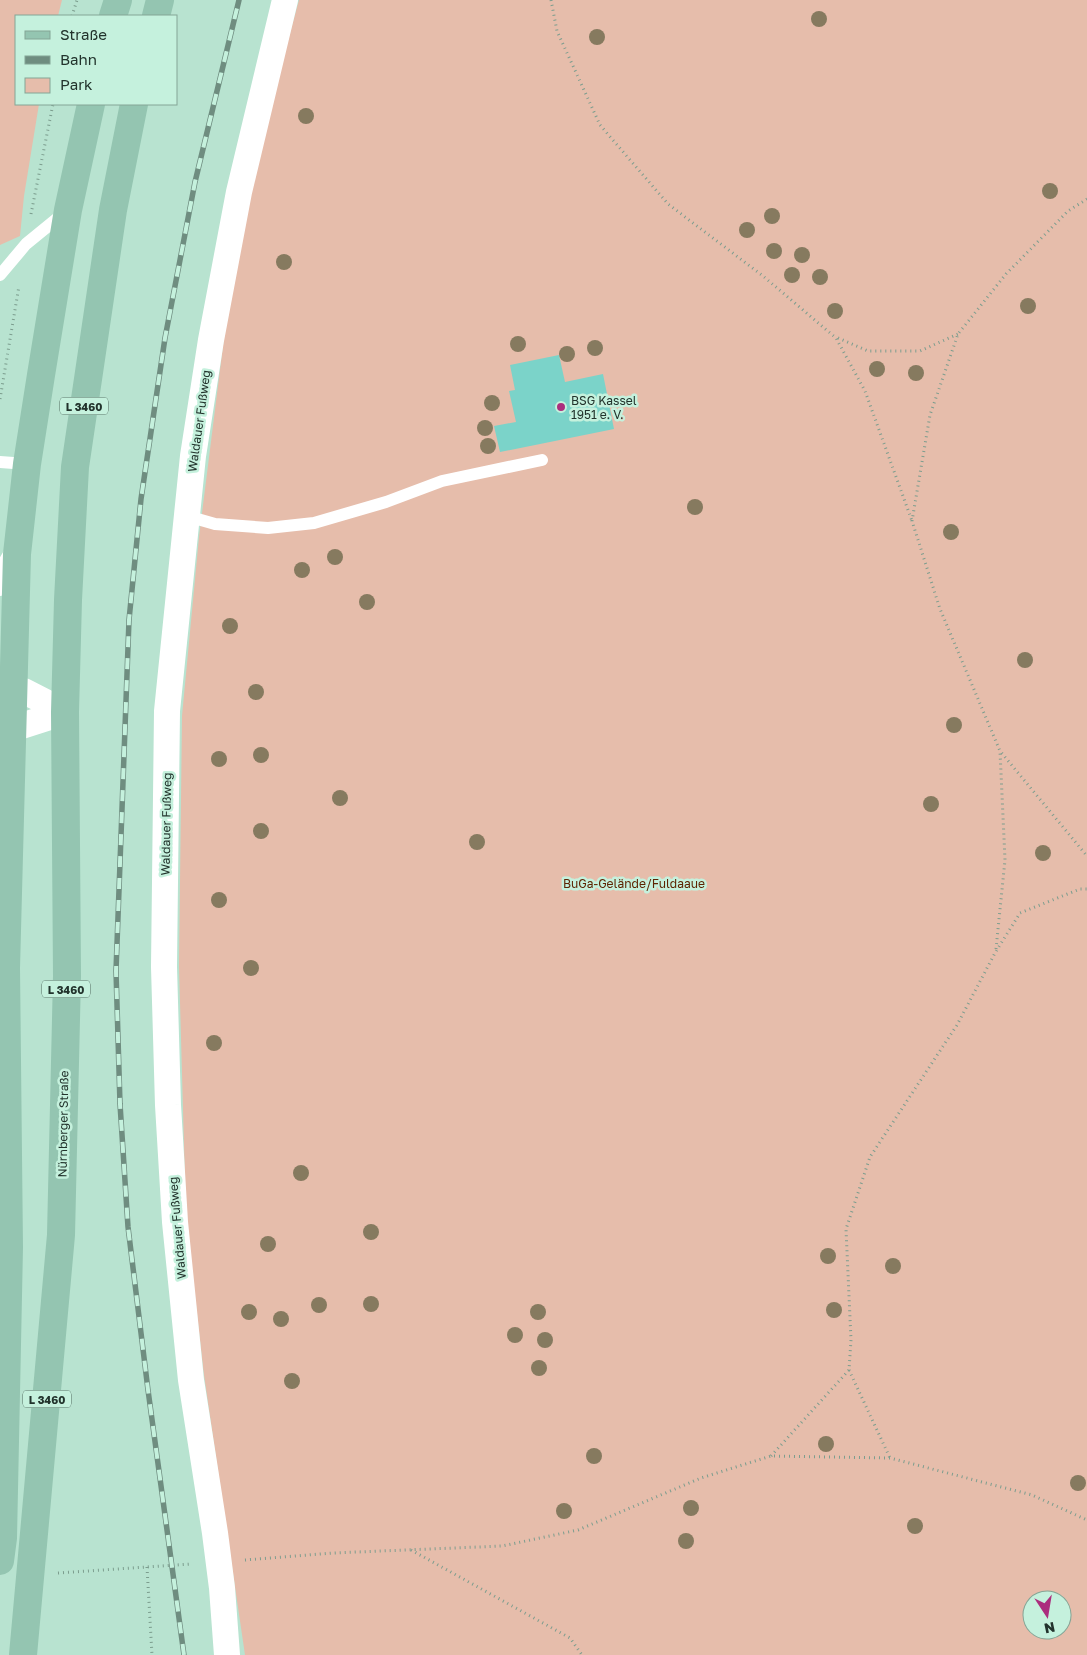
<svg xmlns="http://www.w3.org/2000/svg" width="1087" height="1655" font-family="'Golos Text',sans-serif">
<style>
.green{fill:#e6bdab;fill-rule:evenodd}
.building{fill:#7bd3c9}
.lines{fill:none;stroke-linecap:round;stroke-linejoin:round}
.path{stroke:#7c9d8e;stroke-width:3;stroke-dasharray:1 4;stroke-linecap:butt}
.service{stroke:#fff;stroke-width:12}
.minor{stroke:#fff;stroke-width:26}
.primary{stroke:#94c5b1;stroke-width:28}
.rail-casing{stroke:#6f8d80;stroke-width:5.5}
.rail{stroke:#c5f1dd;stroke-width:4;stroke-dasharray:11;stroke-linecap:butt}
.tree{fill:#867a5f}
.poi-dot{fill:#ab2e7e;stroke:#c5f1dd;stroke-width:2}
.labels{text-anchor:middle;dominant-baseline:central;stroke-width:5;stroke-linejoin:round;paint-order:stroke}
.shield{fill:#c5f1dd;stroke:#536c61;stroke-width:1}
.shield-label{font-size:11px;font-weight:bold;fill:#22332c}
.poi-label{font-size:12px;fill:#22332c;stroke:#c5f1dd;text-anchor:start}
.street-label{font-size:12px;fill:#22332c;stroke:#c5f1dd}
.park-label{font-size:12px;fill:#5d2402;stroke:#c5f1dd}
</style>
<rect width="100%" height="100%" fill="#b8e3d0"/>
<!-- green -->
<g class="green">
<polygon points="0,0 62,0 58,16 16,16 16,104 39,104 24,196 20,236 0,245"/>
<path d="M299,0H1087V1655H245L204,1375L186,1217L179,966L182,716L199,537L224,338L251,191L274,92ZM1032,1600H1062V1630H1032Z"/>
</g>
<!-- building -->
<polygon class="building" points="559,355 565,382 603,374 614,429 500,452 494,426 516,422 509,391 515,390 510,365"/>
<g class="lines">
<!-- path -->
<g class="path">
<polyline points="551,0 557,31 600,125 668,204 763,276 836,338 865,391 912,521"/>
<polyline points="72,16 77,0"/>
<polyline points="1087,199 1068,211 1006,274 958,334 930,415 912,521 940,609 1000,751 1087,856"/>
<polyline points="31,214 53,104"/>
<polyline points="838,338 868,351 920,351 958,334"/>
<polyline points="0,399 19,286"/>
<polyline points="996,949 1005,860 1000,751"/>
<polyline points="849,1370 890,1458"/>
<polyline points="771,1456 849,1370 851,1340 846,1229 870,1157 957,1025 995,953 1020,913 1080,889 1087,889"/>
<polyline points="411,1550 570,1638 582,1655"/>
<polyline points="245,1560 333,1553 502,1546 578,1530 701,1478 771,1456 890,1458 1032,1495 1087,1520"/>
<polyline points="147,1567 152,1655"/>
<polyline points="58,1573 191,1564"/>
</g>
<!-- service -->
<g class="service">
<polyline points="0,275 26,244 64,213"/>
<polyline points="0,462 27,464"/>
<polyline points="187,516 215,524 268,528 314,523 386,502 442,481 542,460"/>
</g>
<!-- minor -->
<g class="minor">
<polyline points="0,583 17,554"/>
<polyline points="0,687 24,691 65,712"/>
<polyline points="0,729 12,729 65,712"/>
<polyline points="227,1655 222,1588 215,1533 191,1380 175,1222 168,1105 164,967 167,711 193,456 211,340 239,192 285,0"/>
</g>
<!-- primary -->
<g class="primary">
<polyline points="113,16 118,0"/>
<polyline points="156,16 160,0"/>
<polyline points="0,1561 3,1538 9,1247 6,968 17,554 27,464 41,375 68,210 91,104"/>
<polyline points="23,1655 61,1235 67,976 65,712 68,600 75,467 113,210 134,104"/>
</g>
<!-- rail casing -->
<g class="rail-casing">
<polyline id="rail" points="184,1655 148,1390 128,1227 120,1104 116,971 129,620 141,499 165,338 195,182 239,0"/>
</g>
<!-- rail -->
<use href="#rail" class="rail"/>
</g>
<!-- trees -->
<g class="tree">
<circle cx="819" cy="19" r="8"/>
<circle cx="597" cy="37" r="8"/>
<circle cx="306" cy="116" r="8"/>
<circle cx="1050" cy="191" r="8"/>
<circle cx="772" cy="216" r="8"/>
<circle cx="747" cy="230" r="8"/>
<circle cx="774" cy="251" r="8"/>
<circle cx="802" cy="255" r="8"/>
<circle cx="284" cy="262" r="8"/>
<circle cx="792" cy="275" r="8"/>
<circle cx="820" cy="277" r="8"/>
<circle cx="1028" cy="306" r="8"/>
<circle cx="835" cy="311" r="8"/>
<circle cx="518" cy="344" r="8"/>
<circle cx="595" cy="348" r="8"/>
<circle cx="567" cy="354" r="8"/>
<circle cx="877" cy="369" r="8"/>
<circle cx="916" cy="373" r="8"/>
<circle cx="492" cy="403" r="8"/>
<circle cx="485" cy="428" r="8"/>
<circle cx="488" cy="446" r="8"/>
<circle cx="695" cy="507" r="8"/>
<circle cx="951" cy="532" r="8"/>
<circle cx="335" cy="557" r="8"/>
<circle cx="302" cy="570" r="8"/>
<circle cx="367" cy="602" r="8"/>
<circle cx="230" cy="626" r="8"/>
<circle cx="1025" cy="660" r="8"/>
<circle cx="256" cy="692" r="8"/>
<circle cx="954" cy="725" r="8"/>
<circle cx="261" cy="755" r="8"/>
<circle cx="219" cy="759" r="8"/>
<circle cx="340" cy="798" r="8"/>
<circle cx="931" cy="804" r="8"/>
<circle cx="261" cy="831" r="8"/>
<circle cx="477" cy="842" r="8"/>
<circle cx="1043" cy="853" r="8"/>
<circle cx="219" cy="900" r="8"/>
<circle cx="251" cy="968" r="8"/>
<circle cx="214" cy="1043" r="8"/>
<circle cx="301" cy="1173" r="8"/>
<circle cx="371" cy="1232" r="8"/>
<circle cx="268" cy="1244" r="8"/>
<circle cx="828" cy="1256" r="8"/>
<circle cx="893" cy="1266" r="8"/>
<circle cx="371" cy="1304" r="8"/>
<circle cx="319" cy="1305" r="8"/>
<circle cx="834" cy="1310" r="8"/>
<circle cx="249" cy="1312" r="8"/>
<circle cx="538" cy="1312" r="8"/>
<circle cx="281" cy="1319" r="8"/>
<circle cx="515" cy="1335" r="8"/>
<circle cx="545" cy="1340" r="8"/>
<circle cx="539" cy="1368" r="8"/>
<circle cx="292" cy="1381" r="8"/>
<circle cx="826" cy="1444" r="8"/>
<circle cx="594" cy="1456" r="8"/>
<circle cx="1078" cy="1483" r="8"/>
<circle cx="691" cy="1508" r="8"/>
<circle cx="564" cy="1511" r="8"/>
<circle cx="915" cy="1526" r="8"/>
<circle cx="686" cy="1541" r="8"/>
</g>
<!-- markers -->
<circle class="poi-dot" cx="561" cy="407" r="5"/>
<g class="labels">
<!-- shield labels -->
<g class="shield">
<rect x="60" y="397.5" width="48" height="17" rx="4"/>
<rect x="42" y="980.5" width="48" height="17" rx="4"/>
<rect x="23" y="1390.5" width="48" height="17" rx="4"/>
</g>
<g class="shield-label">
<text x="84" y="406">L 3460</text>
<text x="66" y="989">L 3460</text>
<text x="47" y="1399">L 3460</text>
</g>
<!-- poi labels -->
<g class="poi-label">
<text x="571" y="400">BSG Kassel<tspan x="571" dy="14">1951 e. V.</tspan></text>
</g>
<!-- street labels -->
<g class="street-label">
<text transform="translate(199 421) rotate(-82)">Waldauer Fußweg</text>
<text transform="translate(166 824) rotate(-89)">Waldauer Fußweg</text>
<text transform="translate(63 1124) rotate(-89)">Nürnberger Straße</text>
<text transform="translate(177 1228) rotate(-95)">Waldauer Fußweg</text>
</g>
<!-- park labels -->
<g class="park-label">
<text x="634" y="883">BuGa-Gelände/Fuldaaue</text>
</g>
</g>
<!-- legend -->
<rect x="15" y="15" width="162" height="90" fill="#c5f1dd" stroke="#84a596"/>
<rect x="25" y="31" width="25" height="8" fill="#94c5b1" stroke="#84a596"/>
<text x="60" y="40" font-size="15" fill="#22332c">Straße</text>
<rect x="25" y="56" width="25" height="8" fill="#6f8d80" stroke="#84a596"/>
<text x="60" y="65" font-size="15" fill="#22332c">Bahn</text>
<rect x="25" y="78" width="25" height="15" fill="#e6bdab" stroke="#84a596"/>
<text x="60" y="90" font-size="15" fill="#22332c">Park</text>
<!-- north arrow -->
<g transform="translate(1047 1615) rotate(168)"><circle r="24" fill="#c5f1dd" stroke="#84a596"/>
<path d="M0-4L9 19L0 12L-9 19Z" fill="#ab2e7e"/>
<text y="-8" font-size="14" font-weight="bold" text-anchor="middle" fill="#22332c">N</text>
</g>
</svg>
